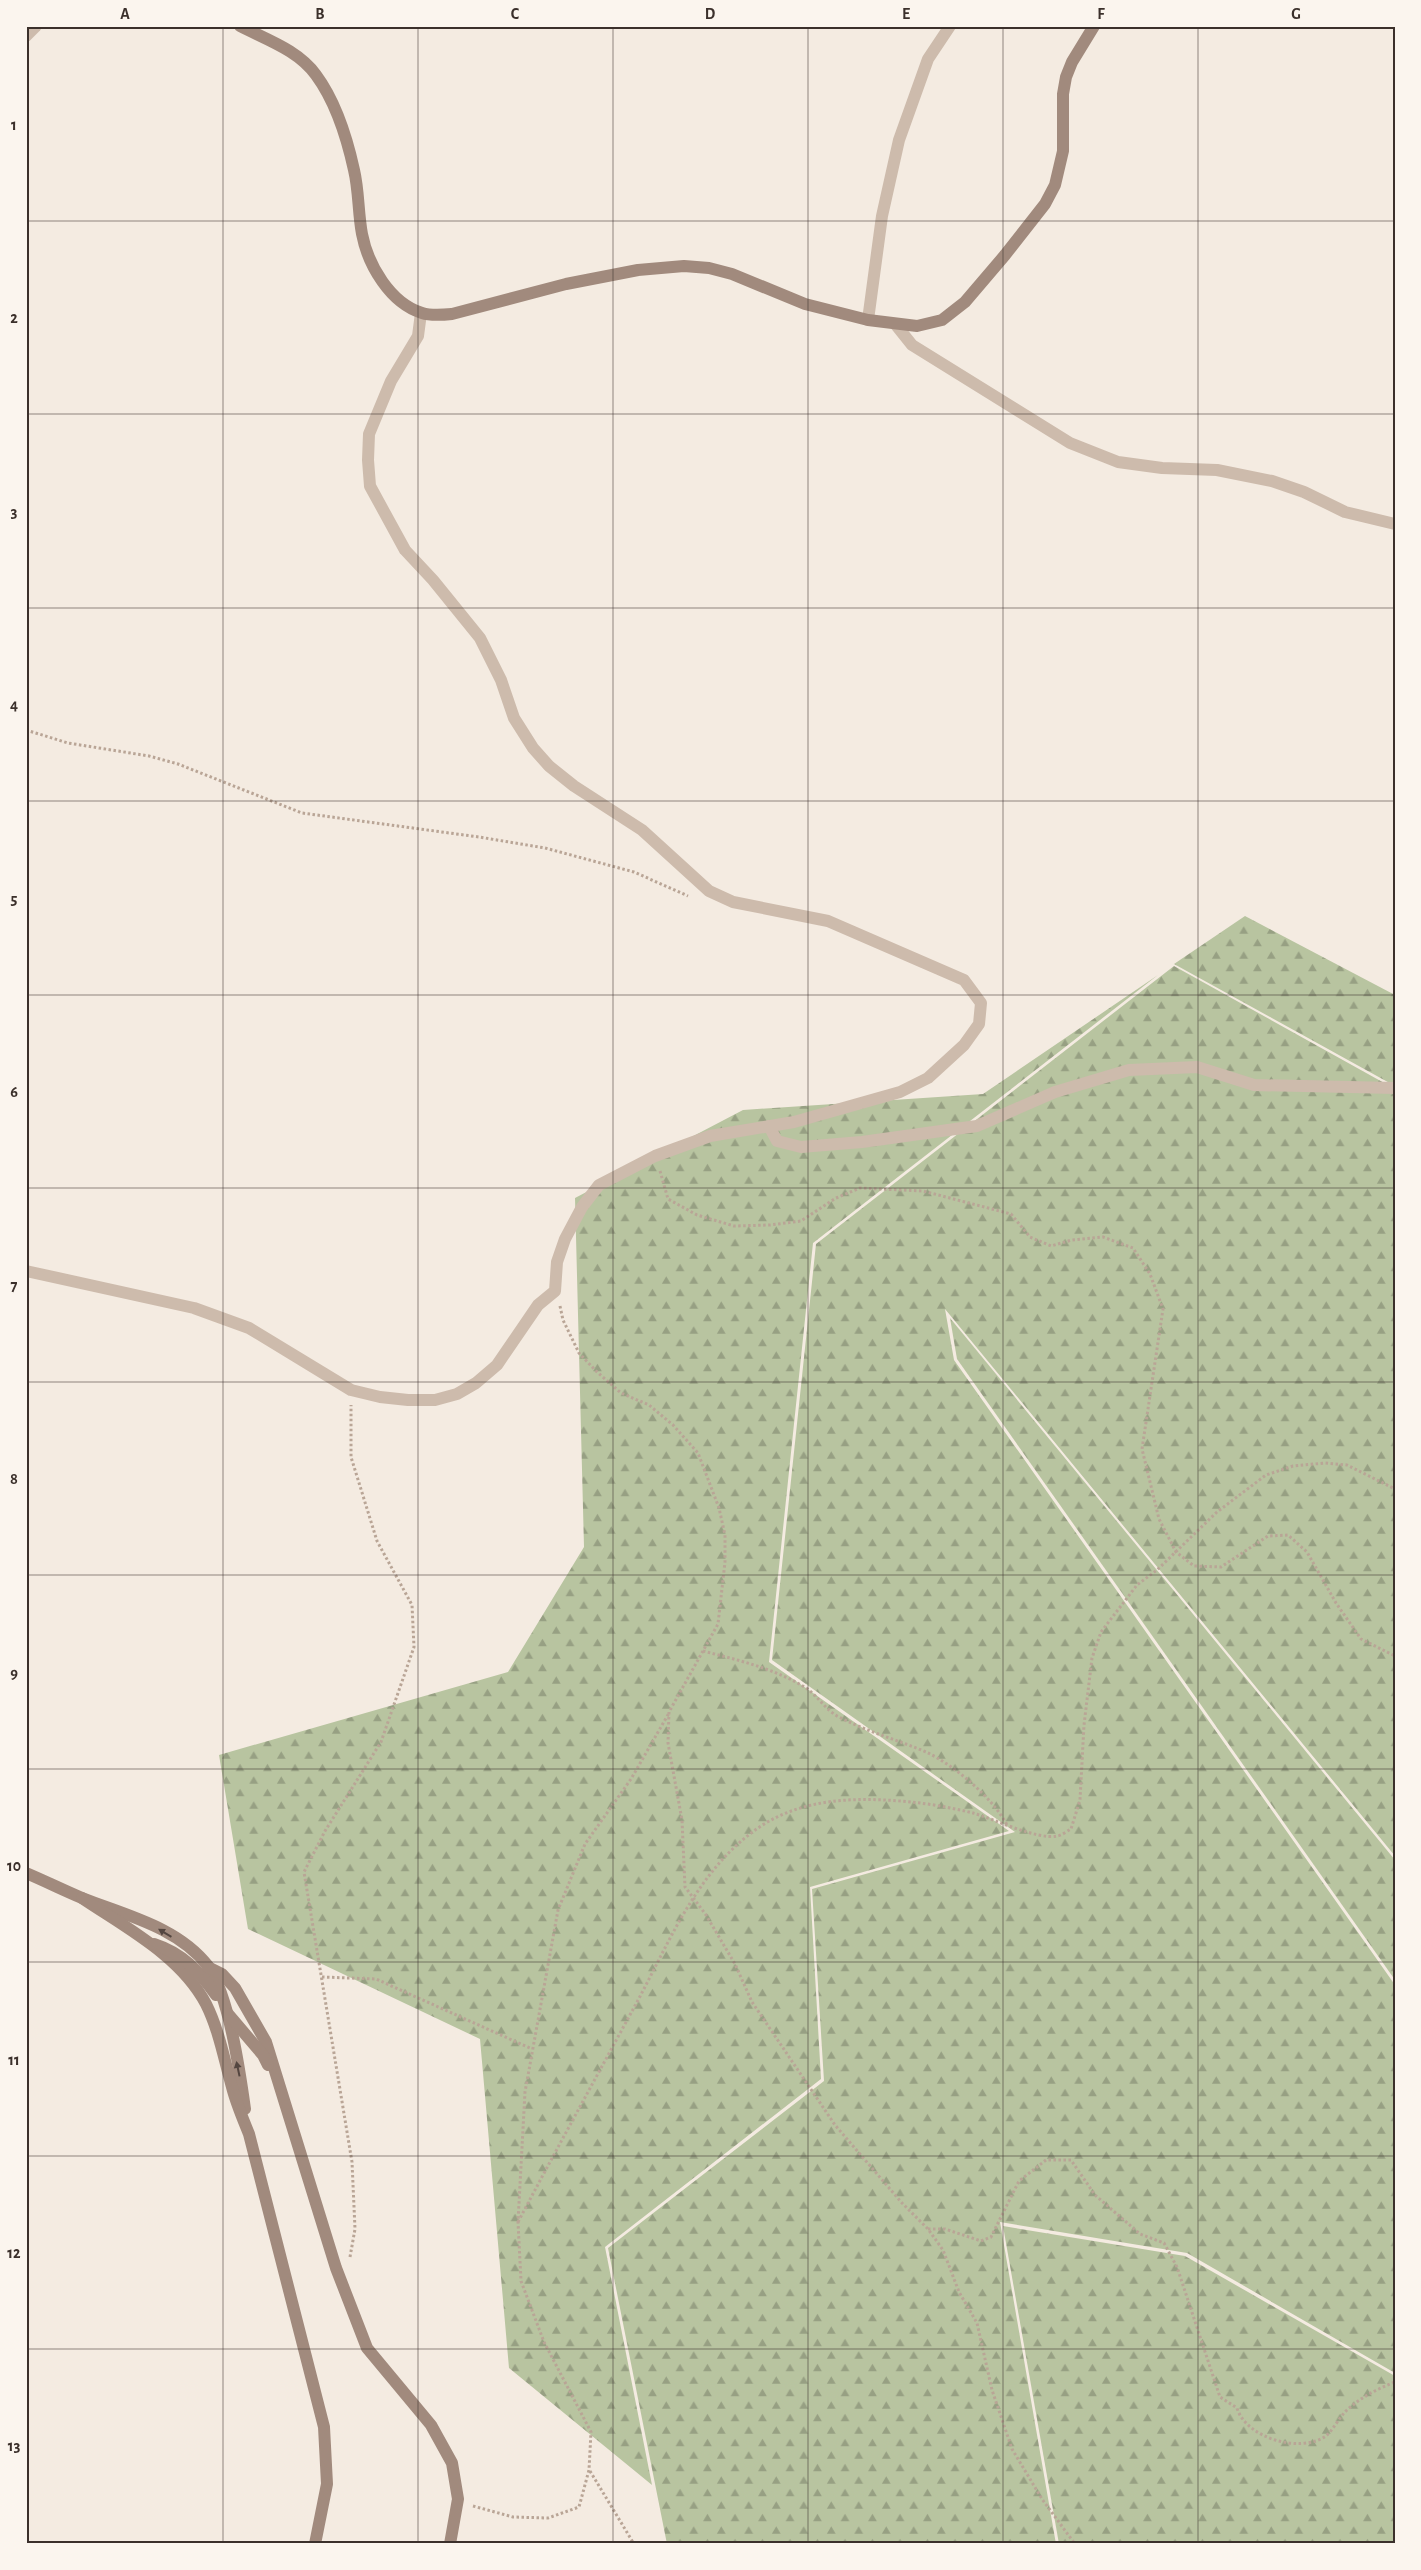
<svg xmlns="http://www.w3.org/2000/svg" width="1421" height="2570" font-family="'Alegreya Sans',sans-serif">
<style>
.forest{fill:url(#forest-firs)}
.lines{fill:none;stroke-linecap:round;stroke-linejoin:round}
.path{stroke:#b9a596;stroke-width:3;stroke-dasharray:2.5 2.5;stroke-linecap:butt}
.street{stroke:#cdbbac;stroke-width:12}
.secondary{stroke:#a18a7d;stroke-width:12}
.oneway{fill:#544640}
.grid{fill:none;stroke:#3b302b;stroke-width:1;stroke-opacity:0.55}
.neatline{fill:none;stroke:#3b302b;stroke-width:2}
.grid-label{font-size:16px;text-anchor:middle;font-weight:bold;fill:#3b302b}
</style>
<defs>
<pattern id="forest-firs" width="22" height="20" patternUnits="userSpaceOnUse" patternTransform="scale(1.25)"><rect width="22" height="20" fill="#b8c4a0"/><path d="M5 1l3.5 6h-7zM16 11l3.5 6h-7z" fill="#97a083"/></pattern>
</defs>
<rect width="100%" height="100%" fill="#f4ebe1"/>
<!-- forest -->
<g class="forest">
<polygon points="1245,916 1395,995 1395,1086 1174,964"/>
<polygon points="1174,966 1395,1089 1395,1856 945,1309 954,1360 1395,1985 1395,2373 1187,2253 1000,2222 1056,2544 667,2544 608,2248 824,2081 812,1889 1015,1832 772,1660 816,1244"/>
<polygon points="1158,975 813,1243 769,1662 1009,1831 810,1887 821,2079 605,2247 652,2485 509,2368 480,2039 248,1929 219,1755 508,1672 584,1547 575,1198 743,1110 983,1094"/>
<polygon points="950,1318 1395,1860 1395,1980 957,1359"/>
<polygon points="1003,2226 1185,2256 1395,2376 1395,2544 1059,2544"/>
</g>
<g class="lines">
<!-- path -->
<g class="path">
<polyline points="26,730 68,743 149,756 178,764 302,813 479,837 545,848 634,872 688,896"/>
<polyline points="660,1171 668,1199 697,1215 734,1226 770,1225 801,1221 836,1198 860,1188 923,1191 1011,1214 1030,1237 1051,1246 1072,1240 1103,1237 1133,1248 1150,1274 1163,1309 1142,1449 1159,1519 1176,1552 1194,1566 1221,1567 1268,1536 1288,1535 1307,1552 1336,1603 1361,1639 1395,1656"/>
<polyline points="560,1306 563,1320 579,1353 596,1371 621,1393 649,1405 673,1425 698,1453 719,1508 725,1535 725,1562 718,1624 669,1712 668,1743 682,1820 685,1887 706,1915 735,1964 752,2002 835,2125 902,2203 928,2229 943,2250 959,2292 977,2323 992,2390 1012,2449 1042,2499 1075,2544"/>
<path d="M703,1651C738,1660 776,1669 806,1688C819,1697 827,1712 841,1718C868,1732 898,1740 926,1752C954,1765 993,1798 1007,1825"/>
<polyline points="322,1977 376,1979 532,2049"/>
<path d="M518,2222C555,2152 593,2083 631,2013C668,1947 695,1870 761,1826C806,1797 860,1797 911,1802C931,1804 953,1808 973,1813C994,1819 1037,1840 1057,1836C1061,1836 1067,1831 1071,1829L1080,1800L1084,1725L1092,1658L1101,1632L1137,1585L1157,1570L1217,1512L1266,1475L1293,1466L1325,1463L1347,1465L1395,1489"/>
<path d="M928,2229H945L981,2241L991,2237L1019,2181L1046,2160H1071L1095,2195L1140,2234L1164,2243L1177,2267L1220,2397L1237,2408C1246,2438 1300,2454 1326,2436C1333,2430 1339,2418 1345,2412C1359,2398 1377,2389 1395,2382"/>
<polyline points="350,2257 355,2229 352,2162 304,1872 325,1831 381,1742 414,1647 412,1605 377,1541 351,1457 351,1405"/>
<polyline points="590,2471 634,2544"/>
<polyline points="473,2506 513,2517 548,2518 579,2507 589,2470 591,2432 544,2342 521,2281 518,2222 525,2092 558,1910 585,1844 631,1779 669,1713"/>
</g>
<!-- street -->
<g class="street">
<polyline points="26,36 36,26"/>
<polyline points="868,320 882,216 899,140 928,59 950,26"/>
<polyline points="896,325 912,345 1070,443 1118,462 1162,468 1217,470 1272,481 1304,492 1345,512 1395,524"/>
<polyline points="769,1126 777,1141 801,1147 862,1142 977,1126 1055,1092 1129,1070 1197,1067 1254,1085 1395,1088"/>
<polyline points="26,1271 194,1308 249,1328 351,1390 380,1397 408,1400 435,1400 457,1394 476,1383 497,1365 538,1305 555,1291 557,1262 565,1239 582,1207 599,1185 655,1156 710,1136 794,1122 900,1092 928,1078 964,1045 979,1024 981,1003 964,980 828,921 733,902 709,891 642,830 574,786 549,766 533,748 514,718 501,680 480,638 433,580 405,550 370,486 368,460 369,434 391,381 418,336 421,313"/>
</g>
<!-- secondary -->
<g class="secondary">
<path d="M240,26C267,40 298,50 316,75C336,102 347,138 354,170C359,191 358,213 362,234C368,265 390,303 422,313C431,316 442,315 452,314L566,284L638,270L684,266L709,268L732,274L805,304L868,320L917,326L942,320L965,302L1005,255L1045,204L1055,185L1063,151V94L1066,77L1072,62L1094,26"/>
<path d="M26,1873C45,1881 63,1890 82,1898C125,1915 178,1927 208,1966C229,1995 240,2073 245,2109"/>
<path d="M82,1898C125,1927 181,1956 206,2004C219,2030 224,2059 232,2087C236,2103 243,2119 249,2134L324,2427L327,2484L315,2544"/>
<path d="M154,1944C182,1953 199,1971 216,1995"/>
<polyline points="208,1967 222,1974 235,1988 266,2042 336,2268 367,2348 431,2425 452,2463 458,2499 450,2544"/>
<polyline points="228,2014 263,2055 268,2065"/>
</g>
</g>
<!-- one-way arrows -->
<defs><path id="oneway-solid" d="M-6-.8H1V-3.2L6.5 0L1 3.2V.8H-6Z" transform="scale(1.25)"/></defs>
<g class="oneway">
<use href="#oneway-solid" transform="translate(165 1933) rotate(-149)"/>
<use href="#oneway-solid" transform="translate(238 2069) rotate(-102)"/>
</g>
<!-- grid -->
<path class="grid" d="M223,26V2544M418,26V2544M613,26V2544M808,26V2544M1003,26V2544M1198,26V2544M26,221H1395M26,414H1395M26,608H1395M26,801H1395M26,995H1395M26,1188H1395M26,1382H1395M26,1575H1395M26,1769H1395M26,1962H1395M26,2156H1395M26,2349H1395"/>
<!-- border -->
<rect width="1421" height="2570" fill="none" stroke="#fbf5ee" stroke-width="55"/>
<rect x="28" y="28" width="1366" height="2514" class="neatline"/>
<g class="grid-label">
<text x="125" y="19">A</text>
<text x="320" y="19">B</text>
<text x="515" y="19">C</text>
<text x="710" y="19">D</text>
<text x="906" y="19">E</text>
<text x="1101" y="19">F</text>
<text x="1296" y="19">G</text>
<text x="14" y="130">1</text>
<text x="14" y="323">2</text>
<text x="14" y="517">3</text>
<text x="14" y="710">4</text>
<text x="14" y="904">5</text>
<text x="14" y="1097">6</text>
<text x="14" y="1291">7</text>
<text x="14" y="1484">8</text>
<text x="14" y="1678">9</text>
<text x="14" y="1871">10</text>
<text x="14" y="2065">11</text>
<text x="14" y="2258">12</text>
<text x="14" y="2451">13</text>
</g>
</svg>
